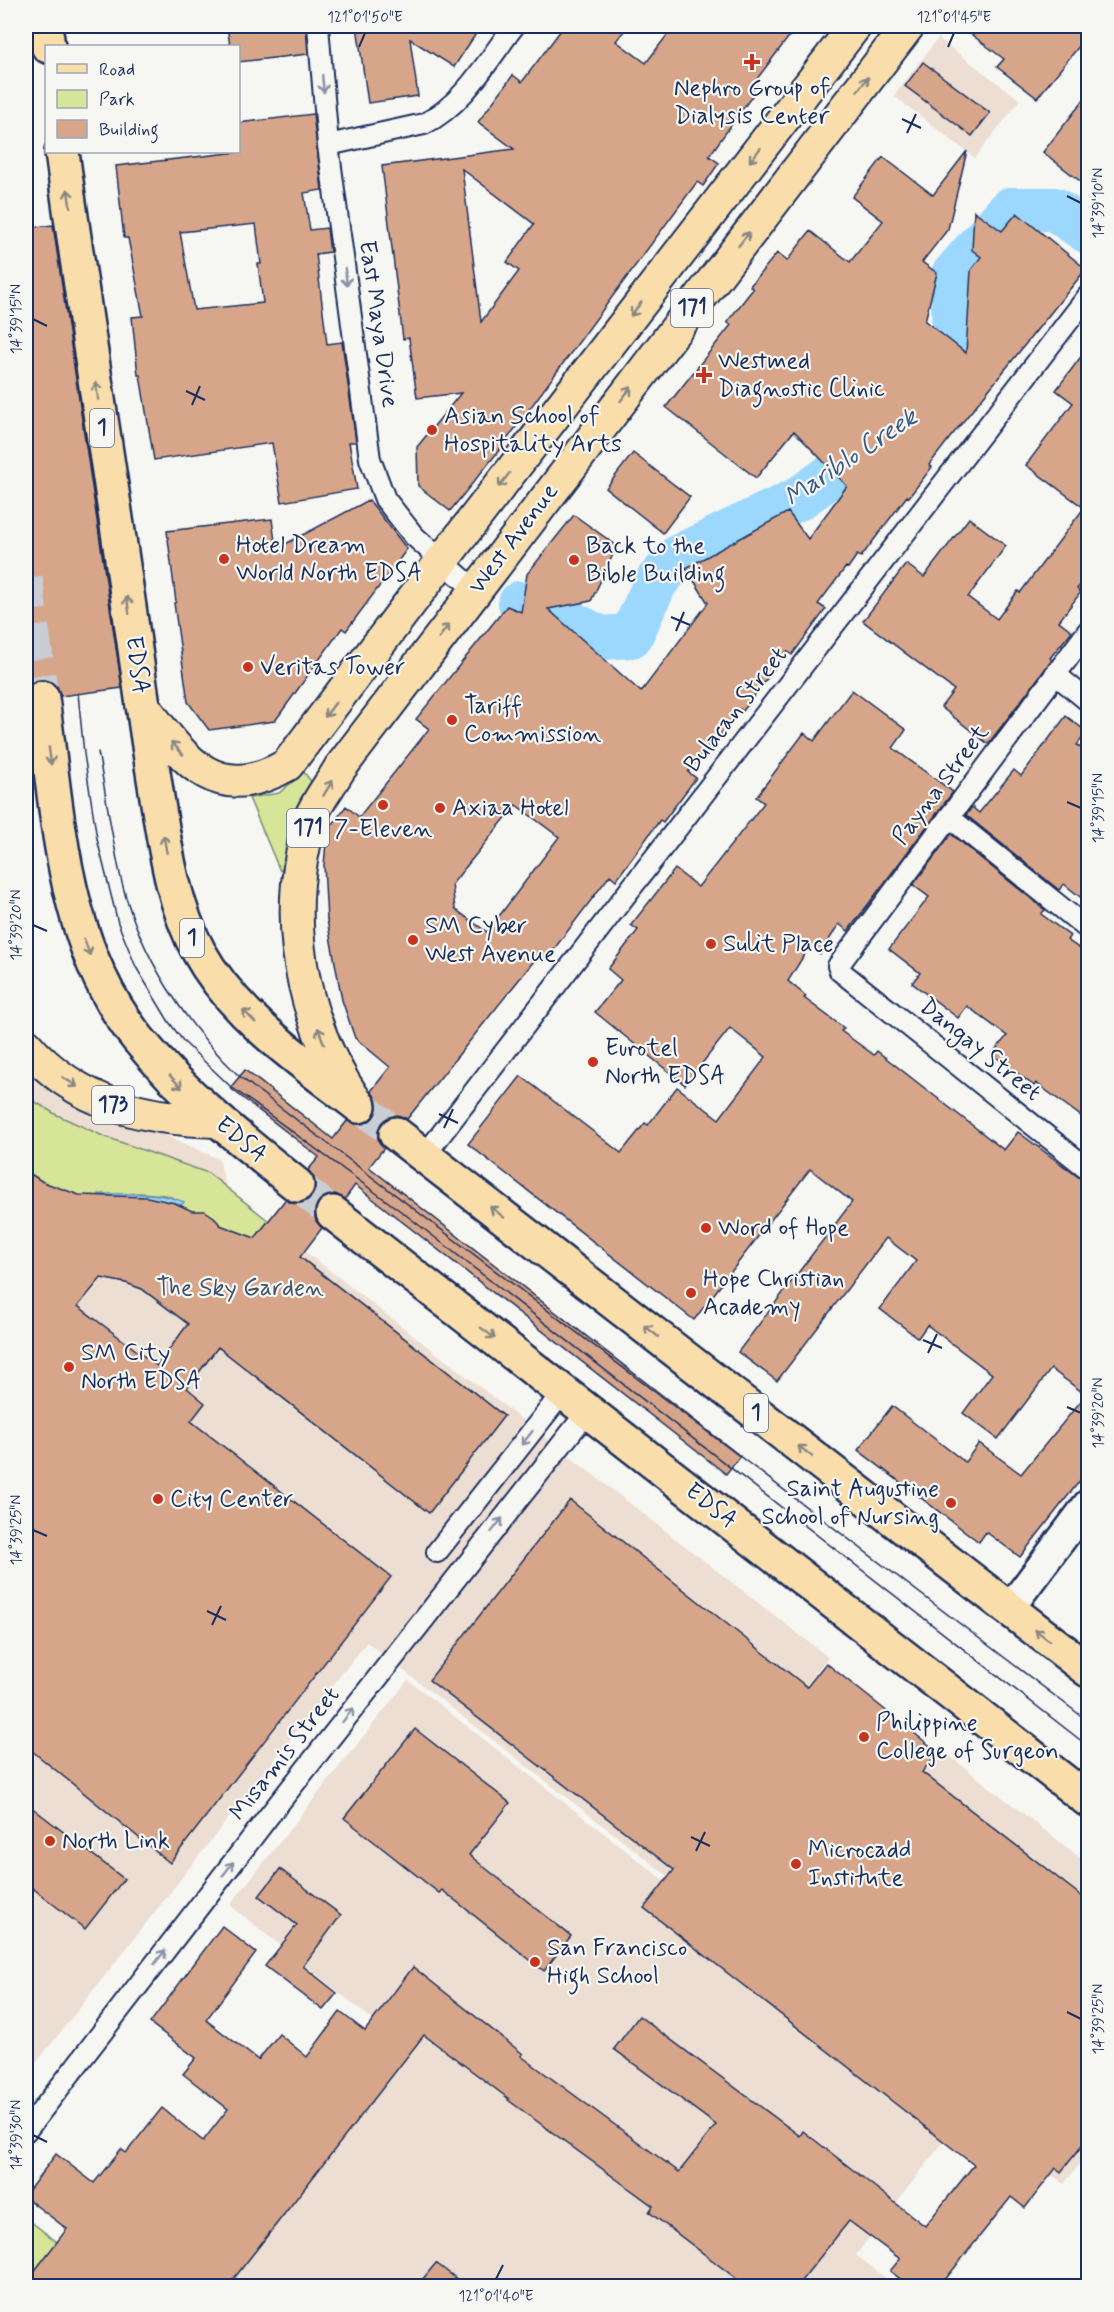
<svg xmlns="http://www.w3.org/2000/svg" width="1114" height="2312" font-family="Mynerve,sans-serif">
<style>
.built{fill:#edded3}
.green{fill:#d6e598;stroke:#788a7b;stroke-width:1.5;fill-rule:evenodd}
.water{fill:#9cd8fd;stroke:#6894bd;stroke-width:1.5}
.lines{fill:none;stroke-linecap:round;stroke-linejoin:round}
.river{stroke:#9cd8fd;stroke-width:44}
.building{fill:#d7a68a;stroke:#1b2f5e;stroke-width:1.5;fill-rule:evenodd}
.highway-tunnel{stroke:#caced4;stroke-width:33;stroke-dasharray:33 16;stroke-linecap:butt}
.street-casing{stroke:#1b2f5e;stroke-width:24}
.secondary-casing{stroke:#1b2f5e;stroke-width:33}
.primary-casing{stroke:#1b2f5e;stroke-width:36}
.highway-casing{stroke:#1b2f5e;stroke-width:38}
.street{stroke:#f6f6f2;stroke-width:20}
.secondary{stroke:#f6f6f2;stroke-width:28}
.primary{stroke:#f9deab;stroke-width:32}
.highway{stroke:#f9deab;stroke-width:33}
.tram{stroke:#1b2f5e;stroke-width:1.5}
.oneway{stroke:#8892a8}
.oneway2{stroke:#8a8684}
.ticks{fill:none;stroke:#1b2f5e;stroke-width:2}
.poi-dot{fill:#c8321e;stroke:#f6f6f2;stroke-width:2}
.labels{text-anchor:middle;dominant-baseline:central;stroke-width:4.5;stroke-linejoin:round;paint-order:stroke}
.shield{fill:#f6f6f2;stroke:#5d6b8a;stroke-width:1.5}
.shield-label{font-size:22px;font-weight:bold;fill:#1b2f5e}
.poi-label{font-size:24px;fill:#1b2f5e;stroke:#f6f6f2;text-anchor:start}
.street-label{font-size:24px;fill:#1b2f5e;stroke:#f6f6f2}
.park-label{font-size:24px;fill:#40536a;stroke:#f6f6f2}
.water-label{font-size:26px;font-style:italic;fill:#3b5986;stroke:#f6f6f2}
.neatline{fill:none;stroke:#1b2f5e;stroke-width:2}
.ticks-label{font-size:15px;text-anchor:middle;fill:#1b2f5e}
</style>
<rect width="100%" height="100%" fill="#f6f6f2"/>
<filter id="ink" filterUnits="userSpaceOnUse"><feTurbulence type="fractalNoise" baseFrequency=".0167" numOctaves="2"/><feDisplacementMap in="SourceGraphic" scale="12" xChannelSelector="R" yChannelSelector="G"/><feConvolveMatrix kernelMatrix="1 2 1 2 8 2 1 2 1" color-interpolation-filters="sRGB"/></filter>
<g filter="url(#ink)">
<!-- built -->
<g class="built">
<polygon points="938,38 1020,100 975,158 894,96"/>
<polygon points="26,1068 79,1097 219,1159 227,1191 828,1657 781,1718 896,1808 942,1750 1088,1864 1088,2153 1064,2184 367,1642 26,2076"/>
<polygon points="408,1680 964,2115 856,2255 896,2286 163,2286 373,2020 230,1905"/>
</g>
<!-- green -->
<g class="green">
<polygon points="304,772 312,783 287,865 280,871 249,798 279,793"/>
<path d="M26,1096L55,1114L103,1136L208,1173L269,1221L263,1228L504,1416L429,1513L218,1347L187,1388L157,1366L188,1324L142,1289L126,1283L101,1278L84,1298L26,1253ZM140,1193L166,1195L183,1202L169,1219L126,1194Z"/>
<polygon points="26,2218 114,2286 94,2286 50,2251 26,2282"/>
</g>
<!-- water -->
<path class="water" d="M99,1194C128,1194 156,1191 184,1202L169,1219L99,1214Z"/>
<g class="lines">
<!-- river -->
<g class="river">
<polyline points="942,395 954,386 953,275 1010,209 1054,209 1088,232"/>
<polyline points="520,603 547,611 601,638 631,636 656,582 679,556 798,499 883,439"/>
</g>
</g>
<!-- building -->
<g class="building">
<polygon points="227,26 306,26 308,54 238,62 238,46 230,46"/>
<polygon points="357,26 481,26 454,67 410,39 418,96 368,103"/>
<path d="M564,26H628L616,41L646,63L674,26H797L750,88L755,92L709,156L719,163L703,186L697,182L497,453L450,511L418,486L417,447L461,393L417,398L409,338L403,339L382,166L514,149L478,122L513,75L522,82ZM462,169L534,224L507,262L519,271L481,322Z"/>
<polygon points="960,26 1089,26 1089,34 1037,98 997,67 1004,59"/>
<polygon points="923,62 990,113 972,136 905,86"/>
<polygon points="1089,93 1089,188 1043,152"/>
<path d="M313,114L322,190L304,193L310,230L327,228L330,252L316,254L327,344L342,342L356,442H349L357,489L282,502L272,443L154,460L140,375H138L132,317L143,316L128,238H124L116,166L238,152V123ZM256,224L261,264H258L263,303L194,310L180,232Z"/>
<path d="M967,151L948,229L922,262L937,273L925,321L966,353L971,270L981,257L972,250L974,211L1002,231L1017,213L1086,269L949,439L929,465L932,467L909,497L907,496L861,557L857,555L848,568L846,567L818,604L826,609L792,655L787,651L743,711L740,709L712,746L709,744L688,772L696,778L663,822L660,820L616,880L610,875L545,961L538,956L407,1119L398,1115L388,1117L382,1122L377,1132L379,1142L384,1148L369,1167L740,1456L726,1474L355,1185L345,1199L335,1194L325,1196L318,1202L314,1211L316,1221L322,1228L300,1257L504,1416L429,1513L218,1347L187,1388L205,1403L191,1421L391,1577L170,1863L26,1746V1171L43,1182L79,1195L147,1197L175,1203L192,1211H205L214,1217L220,1225L255,1238L285,1200L295,1204L303,1203L311,1197L316,1187L314,1178L308,1170L319,1157L230,1088L245,1070L333,1139L347,1121L356,1124L366,1123L373,1118L377,1109L376,1099L371,1091L390,1067L355,1038L342,1000L327,920L324,865L327,832L346,806L359,817L429,729L416,719L507,606L521,612L527,574L574,515L617,546L591,601L548,609L641,692L708,603L686,568L788,512L808,539L847,486L794,431L756,478L666,407L731,325L727,322L753,289L750,286L777,253L787,261L810,231L850,262L883,221L852,197L883,157L933,195ZM516,805L559,837L487,932L455,909L452,884ZM101,1278L126,1283L142,1289L188,1324L157,1366L78,1306Z"/>
<polygon points="53,225 122,688 61,696 57,686 49,681 39,680 31,683 26,690 26,228"/>
<polygon points="1089,346 1089,575 1077,589 1081,592 1059,621 1072,631 1050,658 1052,660 988,744 941,707 954,690 863,621 906,564 924,577 969,518 1006,546 968,597 997,619 1018,591 1020,593 1084,508 1026,465 1073,403 1056,390"/>
<polygon points="633,453 690,497 663,533 606,488"/>
<polygon points="369,500 407,549 346,631 342,628 275,721 209,730 188,702 174,603 176,602 167,531 272,519 276,549"/>
<polygon points="852,690 906,730 893,748 953,792 848,931 839,924 820,954 809,947 788,981 806,996 804,998 844,1028 841,1031 874,1055 877,1051 1004,1150 1018,1132 1089,1185 1089,1469 1020,1557 986,1532 979,1542 858,1450 892,1406 965,1462 979,1443 1021,1474 1086,1395 1051,1369 998,1439 963,1413 992,1374 927,1325 918,1338 880,1309 916,1261 886,1238 777,1381 738,1352 852,1202 810,1169 694,1320 468,1144 521,1076 621,1153 645,1123 648,1125 677,1087 719,1119 766,1057 730,1028 685,1085 595,1012 621,980 608,969 638,930 631,925 675,869 698,887 764,803 756,797 804,733 814,741"/>
<polygon points="1066,716 1087,732 1077,745 1089,754 1089,904 1064,884 1059,890 966,815 972,807 979,813 1014,770 1021,776"/>
<polygon points="951,834 1045,910 1041,914 1070,936 1067,940 1089,955 1089,1122 1036,1083 1034,1086 992,1054 1007,1036 967,1006 958,1018 912,983 920,973 889,949 929,897 913,885"/>
<polygon points="570,1500 807,1687 826,1663 938,1752 922,1772 1089,1902 1089,2137 1061,2172 1056,2168 1025,2208 1011,2197 940,2286 910,2286 890,2271 900,2259 849,2221 797,2286 746,2286 649,2212 653,2206 508,2100 509,2099 424,2035 228,2286 26,2286 26,2282 67,2229 26,2198 26,2194 56,2154 94,2183 121,2149 126,2153 162,2108 203,2141 228,2109 183,2074 196,2058 150,2023 222,1926 256,1953 206,2020 258,2060 279,2034 307,2057 340,2012 365,2031 413,1967 523,2054 521,2056 679,2172 716,2125 614,2049 639,2016 800,2136 803,2131 925,2226 974,2165 644,1908 674,1870 429,1680"/>
<polygon points="415,1729 510,1803 469,1855 571,1936 544,1971 442,1890 439,1893 344,1818"/>
<polygon points="26,1803 124,1879 85,1929 26,1883"/>
<polygon points="280,1869 341,1915 303,1966 337,1993 323,2010 265,1966 297,1925 259,1896"/>
<polygon points="436,2263 466,2286 417,2286"/>
</g>
<g class="lines">
<!-- highway-tunnel -->
<g class="highway-tunnel">
<polyline points="26,578 42,698"/>
<polyline points="359,1106 396,1134"/>
<polyline points="297,1185 333,1213"/>
</g>
<!-- street casing -->
<g class="street-casing">
<g id="street">
<polyline points="318,26 328,145 370,459 385,499 414,536 475,590"/>
<path d="M328,145L424,124C464,104 488,60 514,26"/>
<polyline points="1088,631 838,966 840,971 1088,1169"/>
<polyline points="1055,674 1088,701"/>
<polyline points="949,817 1088,929"/>
<polyline points="425,1155 1088,296"/>
<polyline points="437,1552 563,1392"/>
<polyline points="26,2131 268,1817 588,1411"/>
</g>
</g>
<!-- secondary casing -->
<g class="secondary-casing">
<polyline id="secondary" points="1009,1609 1088,1504"/>
</g>
<!-- primary casing -->
<g class="primary-casing">
<g id="primary">
<path d="M142,704C183,758 214,807 287,765L441,562L855,26"/>
<polyline points="26,738 42,698"/>
<path d="M26,1045C77,1104 143,1119 218,1121"/>
<path d="M357,1103C307,1031 286,940 302,855C305,843 306,830 310,819C317,801 331,784 340,768L908,26"/>
</g>
</g>
<!-- highway casing -->
<g class="highway-casing">
<g id="highway">
<polyline points="45,26 48,46"/>
<path d="M62,152C84,315 111,478 134,642C141,692 148,741 156,791C165,846 172,903 199,952C235,1017 301,1061 359,1106"/>
<path d="M42,698C58,814 62,946 139,1040C185,1096 241,1140 297,1185"/>
<polyline points="396,1134 1088,1670"/>
<polyline points="333,1213 1088,1800"/>
</g>
</g>
<!-- street -->
<use href="#street" class="street"/>
<!-- secondary -->
<use href="#secondary" class="secondary"/>
<!-- primary -->
<use href="#primary" class="primary"/>
<!-- highway -->
<use href="#highway" class="highway"/>
<!-- tram -->
<g class="tram">
<polyline points="26,210 28,228"/>
<polyline points="78,693 84,754 97,839 118,923 136,967 169,1022 184,1042 230,1086 406,1215 1088,1746"/>
<path d="M98,752C106,795 112,840 122,883C141,957 185,1024 239,1076L1088,1721"/>
</g>
</g>
<!-- one-way arrows -->
<defs><path id="oneway-shaft" d="M-6 0H5M1.5-3L5.5 0L1.5 3" fill="none" stroke-width="1.6" stroke-linecap="round" stroke-linejoin="round" transform="scale(1.5)"/></defs>
<g class="oneway">
<use href="#oneway-shaft" transform="translate(323 84) rotate(85)"/>
<use href="#oneway-shaft" transform="translate(346 277) rotate(82)"/>
<use href="#oneway-shaft" transform="translate(527 1438) rotate(128)"/>
<use href="#oneway-shaft" transform="translate(497 1525) rotate(-52)"/>
<use href="#oneway-shaft" transform="translate(348 1715) rotate(-52)"/>
<use href="#oneway-shaft" transform="translate(228 1869) rotate(-52)"/>
<use href="#oneway-shaft" transform="translate(160 1957) rotate(-52)"/>
</g>
<g class="oneway2">
<use href="#oneway-shaft" transform="translate(863 84) rotate(-52)"/>
<use href="#oneway-shaft" transform="translate(755 155) rotate(128)"/>
<use href="#oneway-shaft" transform="translate(69 198) rotate(-98)"/>
<use href="#oneway-shaft" transform="translate(744 239) rotate(-52)"/>
<use href="#oneway-shaft" transform="translate(636 309) rotate(128)"/>
<use href="#oneway-shaft" transform="translate(97 391) rotate(-98)"/>
<use href="#oneway-shaft" transform="translate(626 394) rotate(-52)"/>
<use href="#oneway-shaft" transform="translate(504 480) rotate(128)"/>
<use href="#oneway-shaft" transform="translate(128 605) rotate(-98)"/>
<use href="#oneway-shaft" transform="translate(444 631) rotate(-53)"/>
<use href="#oneway-shaft" transform="translate(330 710) rotate(127)"/>
<use href="#oneway-shaft" transform="translate(177 748) rotate(-132)"/>
<use href="#oneway-shaft" transform="translate(50 756) rotate(82)"/>
<use href="#oneway-shaft" transform="translate(328 788) rotate(-59)"/>
<use href="#oneway-shaft" transform="translate(165 844) rotate(-101)"/>
<use href="#oneway-shaft" transform="translate(87 947) rotate(70)"/>
<use href="#oneway-shaft" transform="translate(249 1016) rotate(-134)"/>
<use href="#oneway-shaft" transform="translate(321 1036) rotate(-111)"/>
<use href="#oneway-shaft" transform="translate(70 1082) rotate(33)"/>
<use href="#oneway-shaft" transform="translate(176 1082) rotate(47)"/>
<use href="#oneway-shaft" transform="translate(497 1212) rotate(-142)"/>
<use href="#oneway-shaft" transform="translate(651 1331) rotate(-142)"/>
<use href="#oneway-shaft" transform="translate(488 1333) rotate(37)"/>
<use href="#oneway-shaft" transform="translate(805 1451) rotate(-142)"/>
<use href="#oneway-shaft" transform="translate(1042 1635) rotate(-142)"/>
</g>
</g>
<!-- ticks -->
<path class="ticks" d="M359,47L365,33M948,47L954,33M902,119L921,128M907,133L916,114M1067,196L1081,203M33,319L47,326M186,391L205,400M192,405L200,386M671,617L690,625M676,631L684,612M1067,802L1081,808M33,925L47,931M439,1114L458,1123M444,1128L453,1109M923,1340L942,1348M928,1353L937,1334M1067,1407L1081,1413M33,1530L47,1536M207,1611L226,1620M212,1625L221,1606M691,1837L710,1846M696,1851L705,1832M1067,2012L1081,2019M33,2135L47,2142M496,2279L503,2265"/>
<!-- markers -->
<g class="poi-dot">
<path d="M749 53h6v6h6v6h-6v6h-6v-6h-6v-6h6z"/>
<path d="M701 366h6v6h6v6h-6v6h-6v-6h-6v-6h6z"/>
<circle cx="432" cy="430" r="6"/>
<circle cx="224" cy="559" r="6"/>
<circle cx="574" cy="560" r="6"/>
<circle cx="248" cy="667" r="6"/>
<circle cx="452" cy="720" r="6"/>
<circle cx="383" cy="805" r="6"/>
<circle cx="440" cy="808" r="6"/>
<circle cx="413" cy="940" r="6"/>
<circle cx="711" cy="944" r="6"/>
<circle cx="593" cy="1062" r="6"/>
<circle cx="706" cy="1228" r="6"/>
<circle cx="691" cy="1293" r="6"/>
<circle cx="69" cy="1367" r="6"/>
<circle cx="158" cy="1499" r="6"/>
<circle cx="951" cy="1503" r="6"/>
<circle cx="864" cy="1737" r="6"/>
<circle cx="50" cy="1841" r="6"/>
<circle cx="796" cy="1864" r="6"/>
<circle cx="535" cy="1962" r="6"/>
</g>
<g class="labels">
<!-- shield labels -->
<g class="shield">
<rect x="671" y="289" width="42" height="38" rx="4.5"/>
<rect x="90" y="409" width="24" height="38" rx="4.5"/>
<rect x="287" y="809" width="42" height="38" rx="4.5"/>
<rect x="180" y="919" width="24" height="38" rx="4.5"/>
<rect x="92" y="1086" width="42" height="38" rx="4.5"/>
<rect x="744" y="1394" width="24" height="38" rx="4.5"/>
</g>
<g class="shield-label">
<text x="692" y="308">171</text>
<text x="102" y="428">1</text>
<text x="308" y="828">171</text>
<text x="192" y="938">1</text>
<text x="113" y="1105">173</text>
<text x="756" y="1413">1</text>
</g>
<!-- poi labels -->
<g class="poi-label">
<text x="752" y="88" text-anchor="middle">Nephro Group of<tspan x="752" dy="28">Dialysis Center</tspan></text>
<text x="718" y="361">Westmed<tspan x="718" dy="28">Diagnostic Clinic</tspan></text>
<text x="444" y="416">Asian School of<tspan x="444" dy="28">Hospitality Arts</tspan></text>
<text x="236" y="545">Hotel Dream<tspan x="236" dy="28">World North EDSA</tspan></text>
<text x="586" y="546">Back to the<tspan x="586" dy="28">Bible Building</tspan></text>
<text x="260" y="667">Veritas Tower</text>
<text x="464" y="706">Tariff<tspan x="464" dy="28">Commission</tspan></text>
<text x="452" y="808">Axiaa Hotel</text>
<text x="383" y="829" text-anchor="middle">7-Eleven</text>
<text x="425" y="926">SM Cyber<tspan x="425" dy="28">West Avenue</tspan></text>
<text x="723" y="944">Sulit Place</text>
<text x="605" y="1048">Eurotel<tspan x="605" dy="28">North EDSA</tspan></text>
<text x="718" y="1228">Word of Hope</text>
<text x="703" y="1279">Hope Christian<tspan x="703" dy="28">Academy</tspan></text>
<text x="81" y="1353">SM City<tspan x="81" dy="28">North EDSA</tspan></text>
<text x="939" y="1489" text-anchor="end">Saint Augustine<tspan x="939" dy="28">School of Nursing</tspan></text>
<text x="170" y="1499">City Center</text>
<text x="876" y="1723">Philippine<tspan x="876" dy="28">College of Surgeon</tspan></text>
<text x="62" y="1841">North Link</text>
<text x="808" y="1850">Microcadd<tspan x="808" dy="28">Institute</tspan></text>
<text x="547" y="1948">San Francisco<tspan x="547" dy="28">High School</tspan></text>
</g>
<!-- street labels -->
<g class="street-label">
<text transform="translate(378 324) rotate(82)">East Maya Drive</text>
<text transform="translate(514 539) rotate(-53)">West Avenue</text>
<text transform="translate(137 665) rotate(82)">EDSA</text>
<text transform="translate(736 710) rotate(-52)">Bulacan Street</text>
<text transform="translate(941 785) rotate(-53)">Payna Street</text>
<text transform="translate(980 1050) rotate(39)">Dangay Street</text>
<text transform="translate(241 1140) rotate(39)">EDSA</text>
<text transform="translate(711 1506) rotate(38)">EDSA</text>
<text transform="translate(285 1754) rotate(-52)">Misamis Street</text>
</g>
<!-- park labels -->
<g class="park-label">
<text x="240" y="1288">The Sky Garden</text>
</g>
<!-- water labels -->
<g class="water-label">
<text transform="translate(851 458) rotate(-34)">Mariblo Creek</text>
</g>
</g>
<!-- margin -->
<rect width="1114" height="2312" fill="none" stroke="#f6f6f2" stroke-width="66"/>
<!-- legend -->
<rect x="45" y="45" width="195" height="108" fill="#f6f6f2" stroke="#9ea6b7" stroke-width="1.5"/>
<rect x="57" y="64" width="30" height="9" fill="#f9deab" stroke="#9ea6b7" stroke-width="1.5"/>
<text x="99" y="75" font-size="18" fill="#1b2f5e">Road</text>
<rect x="57" y="90" width="30" height="18" fill="#d6e598" stroke="#9ea6b7" stroke-width="1.5"/>
<text x="99" y="105" font-size="18" fill="#1b2f5e">Park</text>
<rect x="57" y="120" width="30" height="18" fill="#d7a68a" stroke="#9ea6b7" stroke-width="1.5"/>
<text x="99" y="135" font-size="18" fill="#1b2f5e">Building</text>
<rect x="33" y="33" width="1048" height="2246" class="neatline"/>
<g class="ticks-label">
<text x="365" y="22">121°01'50"E</text>
<text x="954" y="22">121°01'45"E</text>
<text transform="translate(1098 203) rotate(-90)" y="5">14°39'10"N</text>
<text transform="translate(16 319) rotate(-90)" y="5">14°39'15"N</text>
<text transform="translate(1098 808) rotate(-90)" y="5">14°39'15"N</text>
<text transform="translate(16 925) rotate(-90)" y="5">14°39'20"N</text>
<text transform="translate(1098 1413) rotate(-90)" y="5">14°39'20"N</text>
<text transform="translate(16 1530) rotate(-90)" y="5">14°39'25"N</text>
<text transform="translate(1098 2019) rotate(-90)" y="5">14°39'25"N</text>
<text transform="translate(16 2135) rotate(-90)" y="5">14°39'30"N</text>
<text x="496" y="2301">121°01'40"E</text>
</g>
</svg>
